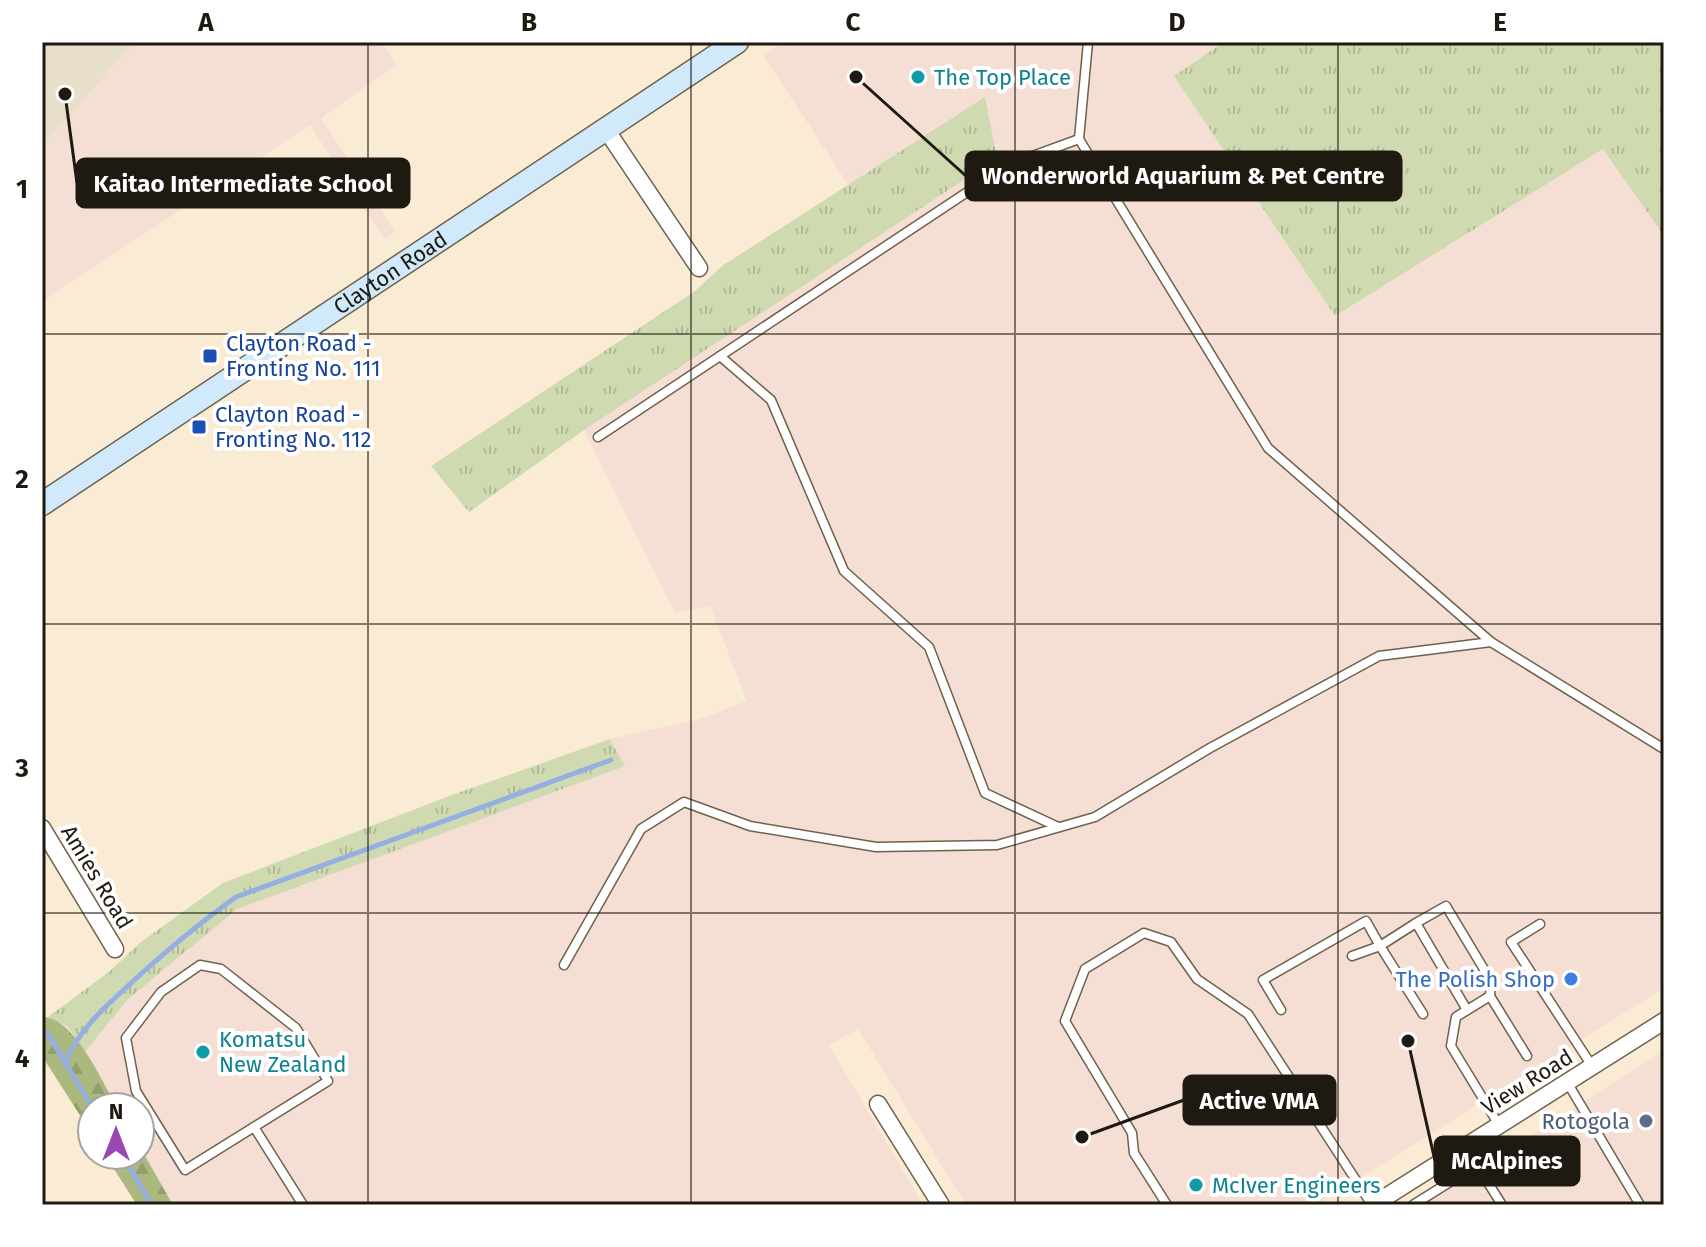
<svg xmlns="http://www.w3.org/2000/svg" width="1706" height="1247" font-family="'Fira Sans',sans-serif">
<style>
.industrial{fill:#f5ded3}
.education{fill:#e8dfca}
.grass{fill:url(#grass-tufts)}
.forest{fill:url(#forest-firs)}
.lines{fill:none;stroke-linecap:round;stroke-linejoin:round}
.stream{stroke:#96afe2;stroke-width:5}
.lane-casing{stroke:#6e624d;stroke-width:11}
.street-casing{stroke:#6e624d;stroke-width:19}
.secondary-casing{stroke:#6e624d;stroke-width:25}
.lane{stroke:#fff;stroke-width:8}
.street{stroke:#fff;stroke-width:16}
.secondary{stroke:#d0e9fb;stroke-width:22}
.grid{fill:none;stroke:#1f1a11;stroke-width:2;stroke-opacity:0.55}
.culture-dot{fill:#0f9aa8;stroke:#fff;stroke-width:3}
.transit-dot{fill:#1a4fb4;stroke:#fff;stroke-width:3}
.shop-dot{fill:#3f7fe0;stroke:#fff;stroke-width:3}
.service-dot{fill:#5c6f8a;stroke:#fff;stroke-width:3}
.labels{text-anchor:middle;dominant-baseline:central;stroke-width:8;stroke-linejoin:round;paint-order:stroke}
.culture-label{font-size:22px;fill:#0d838f;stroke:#fff;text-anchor:start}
.street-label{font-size:22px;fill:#1f1a11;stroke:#fff}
.transit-label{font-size:22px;fill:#164399;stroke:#fff;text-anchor:start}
.shop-label{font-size:22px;fill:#366cbe;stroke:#fff;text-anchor:end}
.service-label{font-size:22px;fill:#4e5e75;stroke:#fff;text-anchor:end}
.leader{fill:none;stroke:#1f1a11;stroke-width:3}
.callout-dot{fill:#1f1a11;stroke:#fff;stroke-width:3}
.callout{fill:#1f1a11;stroke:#1f1a11;stroke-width:3}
.callout-label{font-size:24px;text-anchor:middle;font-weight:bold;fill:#fff}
.neatline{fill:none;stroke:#1f1a11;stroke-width:3}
.grid-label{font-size:26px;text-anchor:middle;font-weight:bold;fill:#1f1a11}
</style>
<defs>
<pattern id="grass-tufts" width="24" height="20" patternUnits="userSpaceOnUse" patternTransform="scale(2)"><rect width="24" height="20" fill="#cfdab0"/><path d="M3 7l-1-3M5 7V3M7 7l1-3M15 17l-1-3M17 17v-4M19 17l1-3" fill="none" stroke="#b1ba96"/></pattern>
<pattern id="forest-firs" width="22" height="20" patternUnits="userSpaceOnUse" patternTransform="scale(2)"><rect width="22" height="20" fill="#abb97f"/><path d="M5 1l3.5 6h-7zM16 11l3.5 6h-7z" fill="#939e6d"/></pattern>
</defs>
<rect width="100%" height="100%" fill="#faebd4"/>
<!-- industrial -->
<g class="industrial">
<polygon points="135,42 382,42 396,65 321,118 395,232 385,239 310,125 42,301 42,146"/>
<polygon points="783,42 1215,42 1218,46 1174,76 1335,316 1603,149 1664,236 1664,988 1317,1205 966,1205 858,1029 829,1045 923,1205 173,1205 140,1147 140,1107 117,1107 85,1052 127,1000 163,968 236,909 624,766 610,739 700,719 747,701 710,606 675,613 584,430 997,157 985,97 849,186 763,55"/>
<polygon points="1664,1051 1664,1205 1420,1205"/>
</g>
<!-- education -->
<polygon class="education" points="42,42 135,42 42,146"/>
<!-- grass -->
<g class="grass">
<polygon points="1215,42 1664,42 1664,236 1603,149 1335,316 1174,76 1218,46"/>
<polygon points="985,97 997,158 584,430 469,512 431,466 695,291 722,266"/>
<polygon points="610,739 625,766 237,909 127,1000 85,1052 68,1027 48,1017 110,971 141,942 223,883 452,795"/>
</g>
<!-- forest -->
<g class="forest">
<path d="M42,1017C74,1016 102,1082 117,1107H92V1134L42,1056Z"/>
<polygon points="140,1147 173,1205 137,1205 105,1155 140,1155"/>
</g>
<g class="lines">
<!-- stream -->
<g class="stream">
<polyline points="42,1031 48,1034 92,1107"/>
<path d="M65,1063C79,1029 105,1007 131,983C166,951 198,924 236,897L611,760"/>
<polyline points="122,1155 152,1205"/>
</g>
<!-- lane casing -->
<g class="lane-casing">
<g id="lane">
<polyline points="1079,139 1088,42"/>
<polyline points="720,356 771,400 844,571 929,647 985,793 1058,827"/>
<polyline points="598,437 1008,165 1079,139 1268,448 1491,642"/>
<polyline points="1416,923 1380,946 1423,1014"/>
<polyline points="1540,924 1511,942 1592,1066"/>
<polygon points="200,965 221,969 296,1028 328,1081 185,1170 136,1091 126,1038 161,992"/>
<polyline points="564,965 641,829 684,802 750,826 876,847 997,845 1095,817 1210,748 1379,656 1491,642 1664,749"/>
<polyline points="1281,1010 1263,980 1366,921 1380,946 1352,956"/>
<polyline points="1467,1010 1416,923 1446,906 1491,981 1490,996"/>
<polyline points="1567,1082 1640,1205"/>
<polyline points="1499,1125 1451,1046 1456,1017 1490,996 1527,1056"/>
<polyline points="254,1127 303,1205"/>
<polyline points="1167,1205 1134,1153 1132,1133 1065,1021 1085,969 1144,933 1171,942 1197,979 1248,1014 1372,1205"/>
<polyline points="1413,1205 1477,1165 1502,1205"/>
</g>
</g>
<!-- street casing -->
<g class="street-casing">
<g id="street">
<polyline points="607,131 699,268"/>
<polyline points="42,828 115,949"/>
<polyline points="878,1104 941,1205"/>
<polyline points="1373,1205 1664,1021"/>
</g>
</g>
<!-- secondary casing -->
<g class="secondary-casing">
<g id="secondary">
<path id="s1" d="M42,504L737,42"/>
</g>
</g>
<!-- lane -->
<use href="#lane" class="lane"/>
<!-- street -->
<use href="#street" class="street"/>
<!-- secondary -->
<use href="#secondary" class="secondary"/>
</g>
<!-- grid -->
<path class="grid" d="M368,42V1205M691,42V1205M1015,42V1205M1338,42V1205M42,334H1664M42,624H1664M42,913H1664"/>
<!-- markers -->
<g class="culture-dot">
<circle cx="918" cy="77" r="8"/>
<circle cx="203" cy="1052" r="8"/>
<circle cx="1196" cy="1185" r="8"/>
</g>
<g class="transit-dot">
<rect x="202" y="348" width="16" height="16" rx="4"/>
<rect x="191" y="419" width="16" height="16" rx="4"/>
</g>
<circle class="shop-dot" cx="1571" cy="979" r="8"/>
<circle class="service-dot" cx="1646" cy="1121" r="8"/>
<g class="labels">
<!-- culture labels -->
<g class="culture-label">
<text x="934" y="77">The Top Place</text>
<text x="219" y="1039">Komatsu<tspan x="219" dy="25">New Zealand</tspan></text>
<text x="1212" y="1185">McIver Engineers</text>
</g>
<!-- street labels -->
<g class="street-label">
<text stroke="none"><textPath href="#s1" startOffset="418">Clayton Road</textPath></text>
<text transform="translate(97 877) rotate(59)">Amies Road</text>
<text transform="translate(1527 1082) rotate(-32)">View Road</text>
</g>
<!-- transit labels -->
<g class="transit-label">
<text x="226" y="343">Clayton Road -<tspan x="226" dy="25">Fronting No. 111</tspan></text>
<text x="215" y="414">Clayton Road -<tspan x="215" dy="25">Fronting No. 112</tspan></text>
</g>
<!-- shop labels -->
<g class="shop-label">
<text x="1555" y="979">The Polish Shop</text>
</g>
<!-- service labels -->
<g class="service-label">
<text x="1630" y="1121">Rotogola</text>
</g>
</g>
<!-- callouts -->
<path class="leader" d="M856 77L966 176M65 94L77 183M1082 1137L1184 1100M1408 1041L1435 1161"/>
<g class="callout-dot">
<circle cx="856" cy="77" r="8"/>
<circle cx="65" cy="94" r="8"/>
<circle cx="1082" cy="1137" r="8"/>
<circle cx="1408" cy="1041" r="8"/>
</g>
<g class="callout">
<rect x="966" y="152" width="435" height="48" rx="8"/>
<rect x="77" y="159" width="332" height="48" rx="8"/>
<rect x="1184" y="1076" width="151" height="48" rx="8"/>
<rect x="1435" y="1137" width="144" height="48" rx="8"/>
</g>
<g class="callout-label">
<text x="1183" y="184">Wonderworld Aquarium &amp; Pet Centre</text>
<text x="243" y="192">Kaitao Intermediate School</text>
<text x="1259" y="1109">Active VMA</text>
<text x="1507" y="1169">McAlpines</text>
</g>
<!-- border -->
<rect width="1706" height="1247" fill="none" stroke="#ffffff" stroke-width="88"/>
<!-- north arrow -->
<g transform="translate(116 1131)"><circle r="38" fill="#ffffff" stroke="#a5a3a0" stroke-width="2"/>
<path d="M0-6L14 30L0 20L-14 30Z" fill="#9a47b6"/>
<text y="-12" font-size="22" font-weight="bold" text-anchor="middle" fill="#1f1a11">N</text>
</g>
<rect x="44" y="44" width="1618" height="1159" class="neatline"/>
<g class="grid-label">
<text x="206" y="31">A</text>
<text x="529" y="31">B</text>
<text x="853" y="31">C</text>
<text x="1177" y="31">D</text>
<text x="1500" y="31">E</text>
<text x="22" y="198">1</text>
<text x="22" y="488">2</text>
<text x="22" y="777">3</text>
<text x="22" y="1067">4</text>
</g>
</svg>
